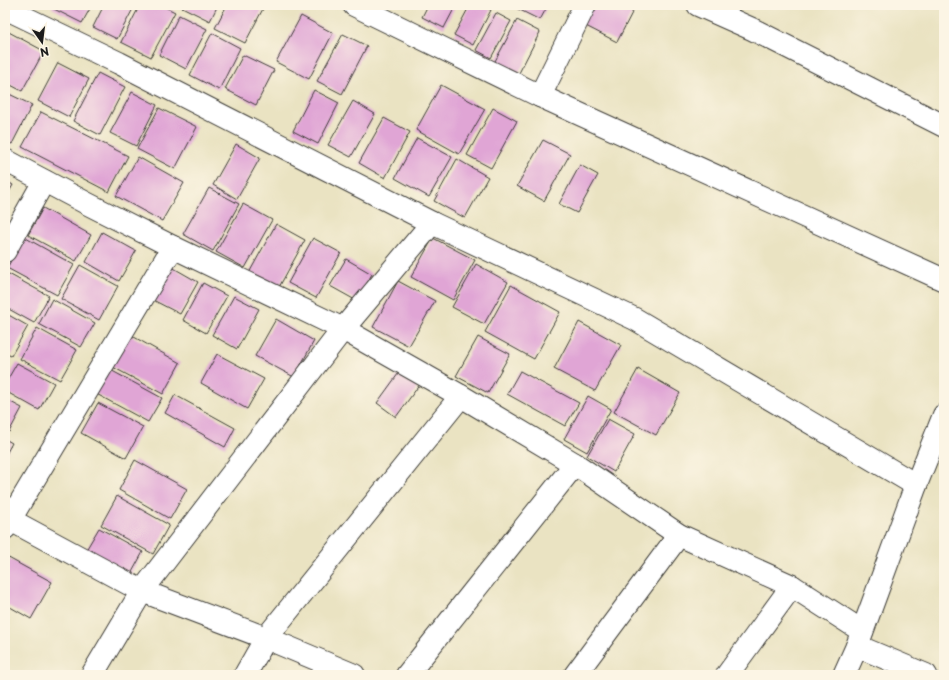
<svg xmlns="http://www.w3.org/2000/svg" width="949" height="680" font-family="'Playpen Sans',sans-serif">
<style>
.building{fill:#e0a5d5}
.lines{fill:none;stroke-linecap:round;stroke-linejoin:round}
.minor-casing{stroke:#3b3a35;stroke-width:24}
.tertiary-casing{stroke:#3b3a35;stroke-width:24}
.minor{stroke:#fff;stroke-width:22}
.tertiary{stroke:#fff;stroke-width:22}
</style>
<rect width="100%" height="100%" fill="#fcf5e5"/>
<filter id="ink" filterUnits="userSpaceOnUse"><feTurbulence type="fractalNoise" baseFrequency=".025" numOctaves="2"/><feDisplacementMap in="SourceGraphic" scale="8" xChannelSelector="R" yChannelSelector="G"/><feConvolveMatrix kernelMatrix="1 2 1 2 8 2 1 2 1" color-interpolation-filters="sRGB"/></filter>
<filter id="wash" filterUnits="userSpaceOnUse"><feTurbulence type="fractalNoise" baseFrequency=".012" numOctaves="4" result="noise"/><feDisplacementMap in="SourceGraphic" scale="16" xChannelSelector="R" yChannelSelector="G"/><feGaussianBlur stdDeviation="0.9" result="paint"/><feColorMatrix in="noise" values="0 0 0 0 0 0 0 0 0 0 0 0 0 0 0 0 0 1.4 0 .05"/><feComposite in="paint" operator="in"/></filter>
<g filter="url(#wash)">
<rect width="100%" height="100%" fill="#eae3c2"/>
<g id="blocks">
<!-- building -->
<g class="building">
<polygon points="53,5 92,5 82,23 52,8"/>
<polygon points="104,5 135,5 117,39 93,27"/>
<polygon points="140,5 161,5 175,12 151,57 121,42"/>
<polygon points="183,5 218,5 210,21 182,7"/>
<polygon points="227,5 265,5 245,43 215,28"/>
<polygon points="428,5 456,5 444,28 422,17"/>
<polygon points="470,5 481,5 491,10 473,45 454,35"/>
<polygon points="510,5 548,5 540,20"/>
<polygon points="591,5 636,5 617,42 582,24"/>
<polygon points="496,13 511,21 491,58 476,50"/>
<polygon points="179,15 207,29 186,69 159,55"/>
<polygon points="301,16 333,33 309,79 276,62"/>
<polygon points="517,20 540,32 518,75 494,63"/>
<polygon points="5,30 44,51 22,91 5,82"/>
<polygon points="212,33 240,48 219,90 190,75"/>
<polygon points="343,34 367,46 342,94 317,81"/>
<polygon points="243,55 274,70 256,105 225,89"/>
<polygon points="58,63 89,79 69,117 38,101"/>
<polygon points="98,73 125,87 100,135 73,121"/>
<polygon points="441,85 485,109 459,154 416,130"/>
<polygon points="314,90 339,103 318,144 293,131"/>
<polygon points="5,92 32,105 12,144 5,141"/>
<polygon points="132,92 157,105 136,146 110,133"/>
<polygon points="353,101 375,114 351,157 328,145"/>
<polygon points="159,108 197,127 175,169 137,149"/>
<polygon points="493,108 517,121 491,168 467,155"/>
<polygon points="41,112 128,156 109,192 22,147"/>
<polygon points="384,118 410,132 385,178 359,163"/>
<polygon points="417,138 452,157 429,197 395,178"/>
<polygon points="543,140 570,154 544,201 517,186"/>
<polygon points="236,144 260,158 237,199 213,185"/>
<polygon points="138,157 184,183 162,221 116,196"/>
<polygon points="457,159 488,177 465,218 434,201"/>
<polygon points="580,165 598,175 577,213 559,204"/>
<polygon points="5,180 13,185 5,199"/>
<polygon points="209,188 239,204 213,251 183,234"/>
<polygon points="243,204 272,220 245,268 216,252"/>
<polygon points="43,208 91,235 76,261 28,235"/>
<polygon points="276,224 305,240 278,289 249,273"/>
<polygon points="102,232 136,251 119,281 86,262"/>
<polygon points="24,237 74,265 57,295 7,268"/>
<polygon points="313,238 341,253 316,298 288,283"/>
<polygon points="433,238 475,260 453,300 411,277"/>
<polygon points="346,259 372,274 357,301 330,286"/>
<polygon points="476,264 508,282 484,324 452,307"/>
<polygon points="80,265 118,286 99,320 61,299"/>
<polygon points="170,266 198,282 180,314 151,299"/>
<polygon points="7,273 49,296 34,323 5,307 5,277"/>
<polygon points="398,281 435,301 409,346 373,327"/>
<polygon points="203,283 227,296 206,333 183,320"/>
<polygon points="511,285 560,312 534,359 485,332"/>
<polygon points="234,296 259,309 237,349 212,335"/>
<polygon points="52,299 95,323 81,347 39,324"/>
<polygon points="5,313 28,326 11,356 5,353"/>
<polygon points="276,319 314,341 294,377 255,356"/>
<polygon points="579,322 621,345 595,391 554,369"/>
<polygon points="37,328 77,350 60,380 20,359"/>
<polygon points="127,333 180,363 163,394 109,365"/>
<polygon points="478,337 510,354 488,393 456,376"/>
<polygon points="217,354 264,379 247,409 201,383"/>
<polygon points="17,363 54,383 39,410 5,391 5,384"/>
<polygon points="105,367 162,398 148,422 91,391"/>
<polygon points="638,369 680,393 656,435 614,412"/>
<polygon points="401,370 420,384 396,417 377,403"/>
<polygon points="520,371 579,403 565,426 507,394"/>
<polygon points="175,395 235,428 225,447 165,413"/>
<polygon points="588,396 611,409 587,452 564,439"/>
<polygon points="5,399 22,408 9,432 5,430"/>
<polygon points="98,403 143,427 126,458 81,433"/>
<polygon points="608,419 635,434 614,472 587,456"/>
<polygon points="5,439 12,443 5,456"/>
<polygon points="135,460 187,489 170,519 119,490"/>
<polygon points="117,496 169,525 153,554 101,525"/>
<polygon points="99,528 143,552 131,574 86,550"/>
<polygon points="5,556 52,582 31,619 5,604"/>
</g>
</g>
</g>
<g filter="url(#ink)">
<use href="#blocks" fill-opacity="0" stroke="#3b3a35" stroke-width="1"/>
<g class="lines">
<!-- minor casing -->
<g class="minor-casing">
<g id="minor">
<polyline points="354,5 540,96 944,280"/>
<polyline points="698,5 752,29 944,126"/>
<polyline points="5,8 119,63 432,223 635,319 916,485"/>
<polyline points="540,96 585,5"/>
<polyline points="5,160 88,204 173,247 343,329 461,396 575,464 679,535 792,586 862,631"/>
<polyline points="5,251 44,181"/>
<polyline points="5,528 173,247"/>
<polyline points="857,646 926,675"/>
<polyline points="92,675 142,591 343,329 432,223"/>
<polyline points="245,675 266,638 461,396"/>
<polyline points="407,675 575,464"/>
<polyline points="575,675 679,535"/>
<polyline points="727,675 792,586"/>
<polyline points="844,675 857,646 916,485 944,415"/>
</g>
</g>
<!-- tertiary casing -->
<g class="tertiary-casing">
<polyline id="tertiary" points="5,517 142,591 266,638 354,675"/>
</g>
<!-- minor -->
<use href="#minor" class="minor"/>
<!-- tertiary -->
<use href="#tertiary" class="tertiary"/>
</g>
</g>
<!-- margin -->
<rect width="949" height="680" fill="none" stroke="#fcf5e5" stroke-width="20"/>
<!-- north arrow -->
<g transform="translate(42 42) rotate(166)" stroke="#fcf5e5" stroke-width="3" paint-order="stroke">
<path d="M0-3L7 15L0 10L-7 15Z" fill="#1c1c1c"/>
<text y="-6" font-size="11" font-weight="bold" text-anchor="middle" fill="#1c1c1c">N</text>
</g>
</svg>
